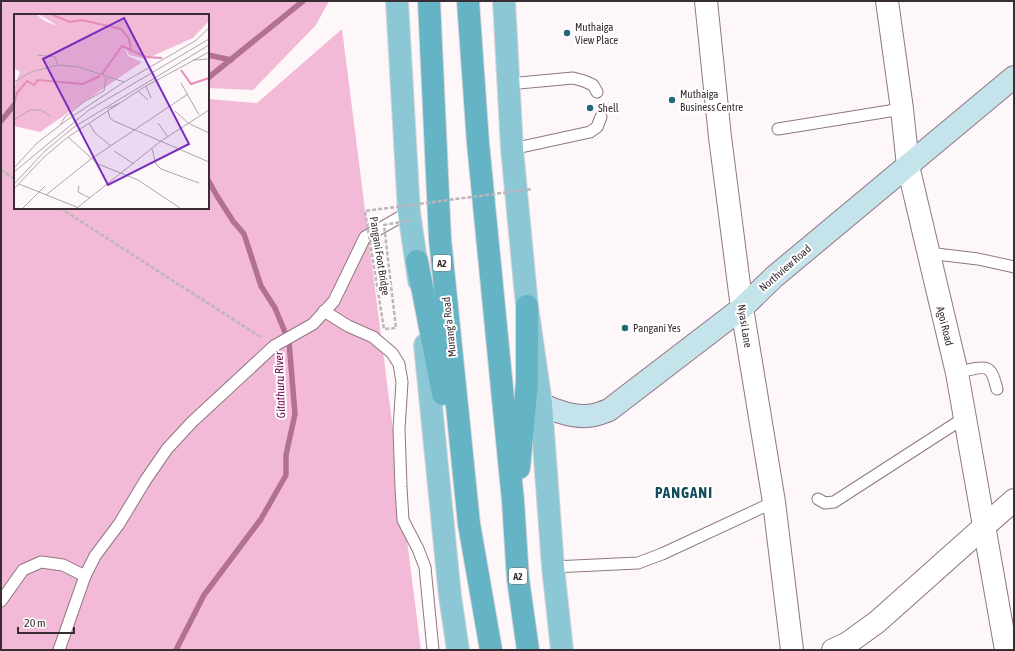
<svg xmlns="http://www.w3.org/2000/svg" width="1015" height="651" font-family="'Asap Condensed',sans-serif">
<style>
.green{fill:#f3bad7}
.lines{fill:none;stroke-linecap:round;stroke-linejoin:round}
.stream{stroke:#b27092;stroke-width:5.5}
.service-casing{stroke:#907683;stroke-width:13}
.minor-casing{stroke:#907683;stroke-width:24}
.secondary-casing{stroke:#907683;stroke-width:24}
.primary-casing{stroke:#d7d5d6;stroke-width:24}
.trunk-casing{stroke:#d7d5d6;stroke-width:24}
.path{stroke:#bdb5b8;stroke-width:2.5;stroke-dasharray:4 2;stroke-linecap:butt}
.service{stroke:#fff;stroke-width:11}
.minor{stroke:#fff;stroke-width:22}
.secondary{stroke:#c5e3ea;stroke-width:22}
.primary{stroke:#8bc7d4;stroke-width:22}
.trunk{stroke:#64b4c6;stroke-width:22}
.path-bridge{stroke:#bdb5b8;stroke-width:2.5;stroke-dasharray:4 2;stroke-linecap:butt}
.poi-dot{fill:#226877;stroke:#fff;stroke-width:1.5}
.labels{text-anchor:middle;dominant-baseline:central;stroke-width:4;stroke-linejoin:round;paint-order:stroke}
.shield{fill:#fff;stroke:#746c70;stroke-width:1}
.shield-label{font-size:10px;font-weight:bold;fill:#382d32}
.poi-label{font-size:11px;fill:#382d32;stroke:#fff;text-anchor:start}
.street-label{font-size:11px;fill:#382d32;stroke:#fff}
.water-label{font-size:12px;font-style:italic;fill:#760951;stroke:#fff}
.district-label{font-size:15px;font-weight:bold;letter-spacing:1px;fill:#134c58;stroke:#fff}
.inset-river{fill:none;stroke:#e68cbb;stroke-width:2}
.inset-road{fill:none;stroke:#afa6aa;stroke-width:1}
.view{fill:#7b2cbf;fill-opacity:0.15;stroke:#7b2cbf;stroke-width:2}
.inset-edge{fill:none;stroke:#382d32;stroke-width:2}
</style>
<rect width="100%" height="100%" fill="#fef7fa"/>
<!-- green -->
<polygon class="green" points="1,1 329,1 316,25 253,90 208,88 208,15 15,15 15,208 208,208 208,99 257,103 342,29 421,650 1,650"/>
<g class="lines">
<!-- stream -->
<g class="stream">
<polyline points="208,55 231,60"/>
<polyline points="208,78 303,1"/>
<polyline points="1,121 15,104"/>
<polyline points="176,650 204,595 261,519 286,475 286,455 295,414 289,342 275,308 261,286 244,234 233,221 217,196 208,180"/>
</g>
<!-- service casing -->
<g class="service-casing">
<g id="service">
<polyline points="508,84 573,78 584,81 593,85 597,92"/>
<polyline points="778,129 902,109"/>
<polyline points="512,149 590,132 597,127 601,117"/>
<polyline points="928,253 978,259 1014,267"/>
<polyline points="324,311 348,326 373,337 392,353 399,364 402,382 399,429 401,487 403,520 418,549 425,567 433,650"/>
<path d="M957,373C964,371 985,364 990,371C994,375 995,383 997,389"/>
<polyline points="818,499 825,503 834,502 964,418"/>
<polyline points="553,567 638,563 662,554 774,502"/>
<polyline points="1,601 23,570 41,562 63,565 85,576"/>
<polyline points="59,650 85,576 95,556 119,524 145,481 167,449 192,422 274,346 313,324 334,301 365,237 409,212"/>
</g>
</g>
<!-- minor casing -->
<g class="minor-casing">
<g id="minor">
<polyline points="706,1 720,137 742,308 774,502 792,650"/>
<polyline points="887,1 902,109 908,166 957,373 1006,650"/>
<polyline points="833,650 848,643 877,622 1014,500"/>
</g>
</g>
<!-- secondary casing -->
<g class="secondary-casing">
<path id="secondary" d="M541,404C555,411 577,419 594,415C599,414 604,412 609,410L742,308L774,277L1014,77"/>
</g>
<!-- primary casing -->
<g class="primary-casing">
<g id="primary">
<polyline points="397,1 409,212 419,281"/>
<polyline points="504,1 512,149 527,306 541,404 553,567 562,650"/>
<polyline points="425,345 450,596 458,650"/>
</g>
</g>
<!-- trunk casing -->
<g class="trunk-casing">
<g id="trunk">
<polyline points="429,1 440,239 469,524 491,650"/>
<polyline points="468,1 478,143 513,501 518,579 528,650"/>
<polyline points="417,261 443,394"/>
<polyline points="519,468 527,382 527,306"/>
</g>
</g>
<!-- path -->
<g class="path">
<polyline points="1,170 15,179"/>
<polyline points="60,208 262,338"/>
</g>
<!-- service -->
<use href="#service" class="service"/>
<!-- minor -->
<use href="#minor" class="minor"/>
<!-- secondary -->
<use href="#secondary" class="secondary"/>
<!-- primary -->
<use href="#primary" class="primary"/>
<!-- trunk -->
<use href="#trunk" class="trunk"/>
<!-- path-bridge -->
<polyline class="path-bridge" points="411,220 384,225 396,328 384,329 365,211 532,189"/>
</g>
<!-- markers -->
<g class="poi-dot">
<circle cx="567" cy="33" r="4"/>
<circle cx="672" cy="100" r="4"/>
<circle cx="590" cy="108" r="4"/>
<circle cx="625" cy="328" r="4"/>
</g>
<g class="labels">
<!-- shield labels -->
<g class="shield">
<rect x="433" y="255" width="18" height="16" rx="3"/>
<rect x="509" y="568" width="18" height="16" rx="3"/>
</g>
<g class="shield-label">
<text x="442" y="263">A2</text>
<text x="518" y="576">A2</text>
</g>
<!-- poi labels -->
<g class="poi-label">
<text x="575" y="27">Muthaiga<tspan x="575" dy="13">View Place</tspan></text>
<text x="680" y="94">Muthaiga<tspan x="680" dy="13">Business Centre</tspan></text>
<text x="598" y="108">Shell</text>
<text x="633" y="328">Pangani Yes</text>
</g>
<!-- street labels -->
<g class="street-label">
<text transform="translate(380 256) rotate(81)">Pangani Foot Bridge</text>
<text transform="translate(785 268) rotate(-41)">Northview Road</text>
<text transform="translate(745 326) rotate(81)">Nyasi Lane</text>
<text transform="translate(945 326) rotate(76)">Agoi Road</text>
<text transform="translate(449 327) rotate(-96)">Murang'a Road</text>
</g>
<!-- water labels -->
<g class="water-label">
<text transform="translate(280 385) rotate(-92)">Gitathuru River</text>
</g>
<!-- district labels -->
<g class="district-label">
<text x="684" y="492">PANGANI</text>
</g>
</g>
<!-- overview -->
<g transform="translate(14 14)">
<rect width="195" height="195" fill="#fef7fa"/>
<path d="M0,1H23L31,7L44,12L26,1H195V7L179,24L132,45L115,41L109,30L114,42L128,48L26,118L0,112V74L6,58L0,54Z" fill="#f3bad7"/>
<path class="inset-river" d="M39,1L56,8L68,6L107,15L115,25L117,36M167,56L177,70L195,64M88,60L108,32L132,43L148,44M0,90L3,79L13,67L20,71L24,66L69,70L86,62"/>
<path class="inset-road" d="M23,41L41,43L44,51M179,46L195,45M0,68L17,58L44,51L65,53L110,68M167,69L185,101M132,72L137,84M124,77L134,86M93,95L106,89M94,97L96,104L100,107L195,148M161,97L174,109L195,119M0,106L16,96H27L36,102M75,109L81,119L97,132M144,109L154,123M46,111L51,103L71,87L90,77L92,64M54,123L84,150L124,166L166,194M138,135L142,150L147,155L185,169M100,137L120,150M0,154L23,129L53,106L110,68L181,27L195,14M0,158L75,96L195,25M0,170L31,137L60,113L195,31M5,170L65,194M65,172L64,178L76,184M0,175L30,143L54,123L132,72L195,38M32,181L77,145L174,80M9,194L31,172M63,194L147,127L195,96"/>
<path class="view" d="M110,4L175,130L94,171L29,45Z"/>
<rect width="195" height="195" class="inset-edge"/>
</g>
<!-- border -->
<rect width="1015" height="651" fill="none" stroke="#382d32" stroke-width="4"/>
<!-- scale -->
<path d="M18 627v6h56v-6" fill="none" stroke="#382d32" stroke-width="2"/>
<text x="24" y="627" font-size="12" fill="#382d32" stroke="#ffffff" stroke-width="3" paint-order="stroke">20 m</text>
</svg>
